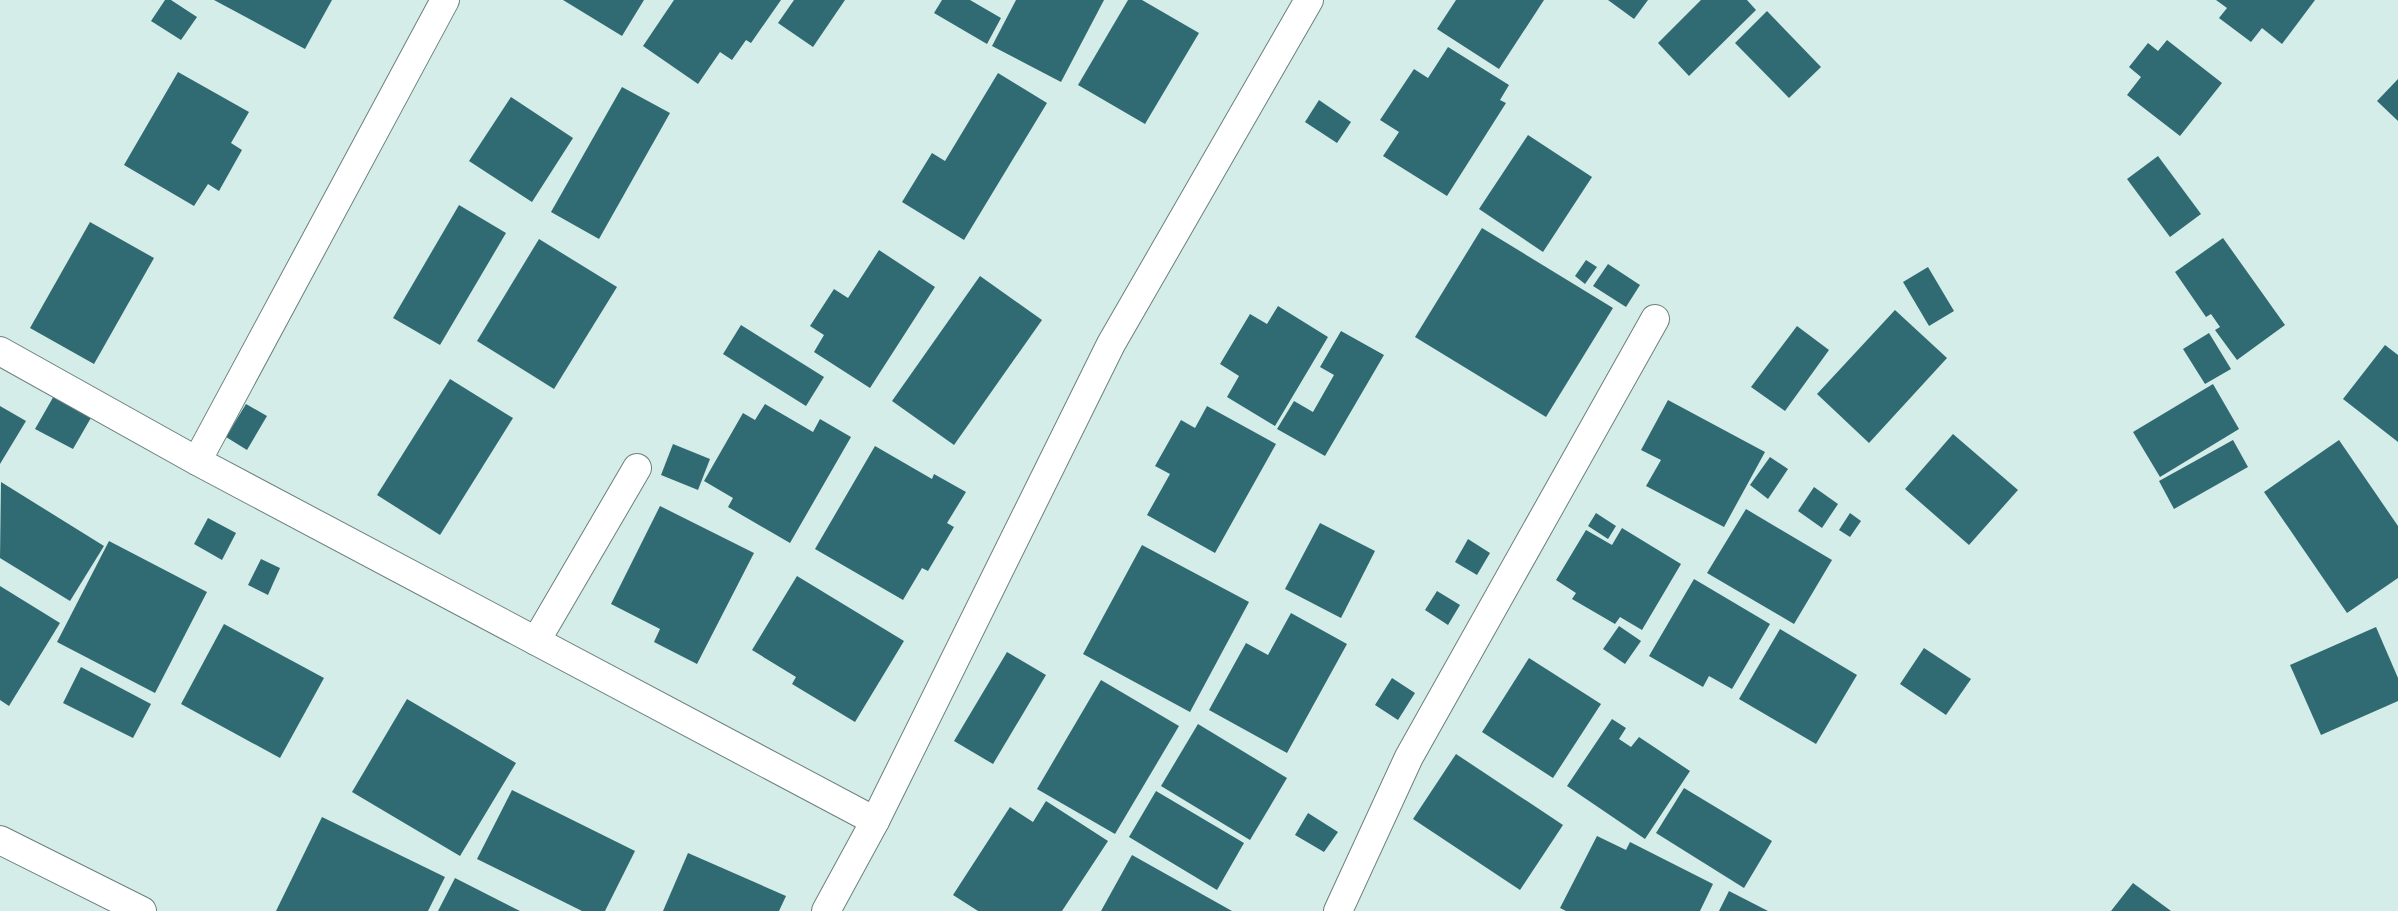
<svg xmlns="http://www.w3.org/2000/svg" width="2398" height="911" font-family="Inter,sans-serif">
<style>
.building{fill:#306b73}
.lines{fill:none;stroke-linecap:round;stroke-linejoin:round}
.minor-casing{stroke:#6b807c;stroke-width:30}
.minor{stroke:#fff;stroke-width:28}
</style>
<rect width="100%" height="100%" fill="#d5ede8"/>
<!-- building -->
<g class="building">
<polygon points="165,0 171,0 197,17 181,40 151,21"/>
<polygon points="214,0 332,0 305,49"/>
<polygon points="563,0 644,0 622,36"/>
<polygon points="674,0 781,0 751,43 746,40 732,60 720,52 698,84 643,46"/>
<polygon points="794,0 845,0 813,47 778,23"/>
<polygon points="942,0 970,0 1001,18 987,44 934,13"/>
<polygon points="1016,0 1104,0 1061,82 992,46"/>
<polygon points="1128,0 1142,0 1199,33 1145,124 1078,85"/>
<polygon points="1456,0 1544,0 1499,69 1437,29"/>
<polygon points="1608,0 1648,0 1634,19"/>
<polygon points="1701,0 1747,0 1756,10 1689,76 1658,43"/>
<polygon points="2216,0 2315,0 2282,44 2262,28 2251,42 2219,18 2227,8"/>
<polygon points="1767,11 1821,67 1789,98 1735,43"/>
<polygon points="2167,40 2222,83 2180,136 2127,95 2141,77 2129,67 2148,43 2158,51"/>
<polygon points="1448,47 1509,85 1500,100 1506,103 1447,196 1383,156 1399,132 1380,120 1414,69 1428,78"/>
<polygon points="178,72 249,112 231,143 242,150 219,191 208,184 194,206 124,165"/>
<polygon points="998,73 1047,103 964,240 902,202 932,153 945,161"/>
<polygon points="2398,79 2398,121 2377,101"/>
<polygon points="622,87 670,113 599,239 551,212"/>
<polygon points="511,97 573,138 532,202 469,161"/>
<polygon points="1319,100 1351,122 1337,143 1305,122"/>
<polygon points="1528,135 1592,177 1543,252 1479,209"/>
<polygon points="2158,156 2201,214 2170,237 2127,179"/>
<polygon points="459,205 506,233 440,345 393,318"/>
<polygon points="90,222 154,258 94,364 30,328"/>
<polygon points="1482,228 1613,308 1546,417 1415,337"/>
<polygon points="2223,238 2285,325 2237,360 2215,330 2220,327 2211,314 2206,317 2175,272"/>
<polygon points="539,239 617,287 554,389 477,341"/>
<polygon points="879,250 935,287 870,388 814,352 824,335 810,326 834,289 848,298"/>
<polygon points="1586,260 1597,267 1585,284 1575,276"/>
<polygon points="1608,264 1640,285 1626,307 1593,286"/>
<polygon points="1928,267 1954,311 1929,326 1903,282"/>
<polygon points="980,276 1042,320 954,445 892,401"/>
<polygon points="1278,306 1328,337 1275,426 1227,397 1239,376 1220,364 1250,314 1267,324"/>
<polygon points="1895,310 1947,358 1869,443 1817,394"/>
<polygon points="741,325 824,377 806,406 723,354"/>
<polygon points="1797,326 1829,350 1785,411 1751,387"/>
<polygon points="1341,331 1384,355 1325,456 1277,429 1294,401 1313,412 1334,375 1320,367"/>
<polygon points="2209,333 2231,369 2205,384 2183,349"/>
<polygon points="2385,345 2398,355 2398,442 2343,399"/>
<polygon points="450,379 513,418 440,535 377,495"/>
<polygon points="2213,384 2239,429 2160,477 2133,432"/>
<polygon points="55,394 92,416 73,449 35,429"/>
<polygon points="1668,400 1765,452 1724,527 1646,486 1661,460 1641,450"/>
<polygon points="246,404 267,416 247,450 226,437"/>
<polygon points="765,404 813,432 820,419 851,437 790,543 728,507 733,498 704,481 743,413 755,420"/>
<polygon points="0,406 26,421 0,464"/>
<polygon points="1207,406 1276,444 1215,553 1147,515 1170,474 1155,466 1181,420 1195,428"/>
<polygon points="1953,434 2018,490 1969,545 1905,489"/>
<polygon points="2233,440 2248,467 2174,509 2159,481"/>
<polygon points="2339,440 2398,526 2398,578 2347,613 2264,492"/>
<polygon points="673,444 710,459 698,490 661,475"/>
<polygon points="875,446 932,479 934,474 966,492 947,523 954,527 928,571 922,568 903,600 815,549"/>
<polygon points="1770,457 1788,469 1768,499 1750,485"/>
<polygon points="1,482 104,546 70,601 0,558"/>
<polygon points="1814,487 1838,504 1822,528 1798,511"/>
<polygon points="660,506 754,553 697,664 654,642 660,629 611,604"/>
<polygon points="1746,509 1832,560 1794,624 1707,573"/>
<polygon points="1596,513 1616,526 1608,539 1588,526"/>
<polygon points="1850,513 1861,521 1850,537 1839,530"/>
<polygon points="208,518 236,533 222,560 194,544"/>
<polygon points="1320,523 1375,551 1341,618 1285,589"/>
<polygon points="1622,528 1681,564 1642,630 1620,617 1615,624 1572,599 1576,593 1556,580 1586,530 1612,545"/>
<polygon points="1468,539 1490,553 1477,575 1455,562"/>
<polygon points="109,541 207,592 155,693 57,642"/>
<polygon points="1142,545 1249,602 1190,712 1083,654"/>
<polygon points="261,559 280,568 268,595 248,585"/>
<polygon points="797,576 904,641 855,722 792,684 796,677 752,650"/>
<polygon points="1694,579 1770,624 1732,689 1709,676 1703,687 1649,656"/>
<polygon points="0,586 60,623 9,706 0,700"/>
<polygon points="1437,591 1460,605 1448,625 1425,610"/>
<polygon points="1291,613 1347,644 1287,753 1209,710 1246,643 1268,655"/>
<polygon points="224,624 324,678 280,758 181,704"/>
<polygon points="1619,626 1641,641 1625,664 1603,649"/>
<polygon points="2376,627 2398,678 2398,701 2321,735 2290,665"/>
<polygon points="1780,629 1857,675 1816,744 1739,699"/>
<polygon points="1924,648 1971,679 1946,715 1900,684"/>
<polygon points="1007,652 1046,675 993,764 954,741"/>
<polygon points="1529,658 1601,704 1553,778 1482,732"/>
<polygon points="81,667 151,704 133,738 63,703"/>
<polygon points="1392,678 1415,693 1398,720 1375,705"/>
<polygon points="1101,680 1179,726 1115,834 1037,789"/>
<polygon points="407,699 516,763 460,856 352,792"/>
<polygon points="1612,719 1626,728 1619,739 1631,747 1639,737 1690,771 1645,839 1567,786"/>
<polygon points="1198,724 1287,778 1250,840 1161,786"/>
<polygon points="1456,754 1563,825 1520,890 1413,819"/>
<polygon points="1684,788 1772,841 1744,888 1656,833"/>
<polygon points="512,790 635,851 605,911 582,911 477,859"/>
<polygon points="1156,791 1244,843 1217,890 1129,837"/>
<polygon points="1046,801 1108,841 1062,911 978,911 953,895 1010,807 1033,822"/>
<polygon points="1308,813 1338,832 1324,852 1295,835"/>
<polygon points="322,817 445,877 428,911 276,911"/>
<polygon points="1597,836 1626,850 1630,842 1713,884 1700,911 1566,911 1560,908"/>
<polygon points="688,853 786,896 779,911 663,911"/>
<polygon points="1132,855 1232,911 1101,911"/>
<polygon points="455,878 520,911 438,911"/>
<polygon points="2133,883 2171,911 2111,911"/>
<polygon points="1729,891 1768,911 1719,911"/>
</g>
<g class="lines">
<!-- minor casing -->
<g class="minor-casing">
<g id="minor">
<polyline points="0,351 197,461 875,821"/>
<polyline points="197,461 445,0"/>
<polyline points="536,641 637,468"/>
<polyline points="0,840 142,911"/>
<polyline points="826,911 875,821 1111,344 1309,0"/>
<polyline points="1338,911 1409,757 1655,319"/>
</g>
</g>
<!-- minor -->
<use href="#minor" class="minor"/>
</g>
</svg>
